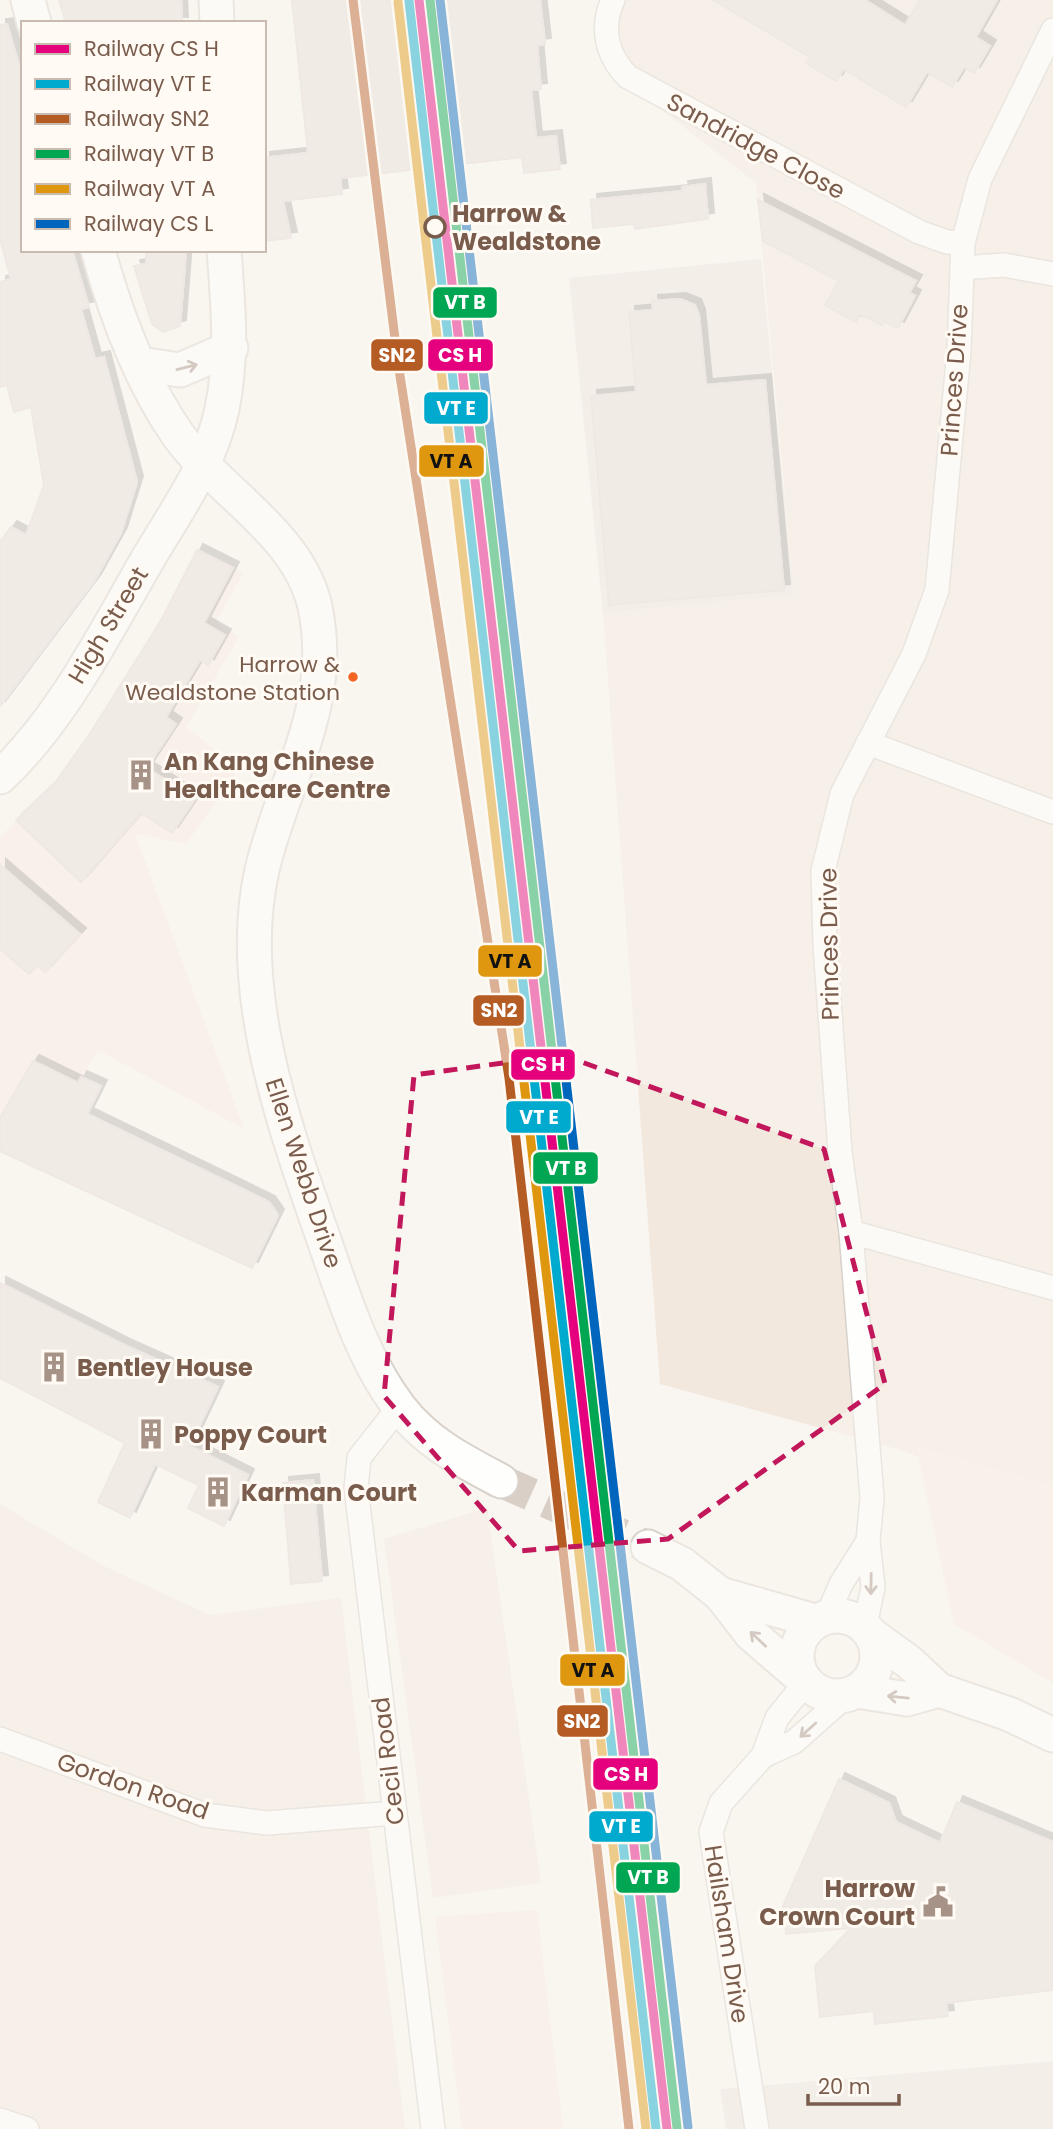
<svg xmlns="http://www.w3.org/2000/svg" width="1053" height="2129" font-family="Poppins,sans-serif">
<style>
.residential{fill:#f2e8de}
.commercial{fill:#f6e8e1}
.industrial{fill:#ede5e0}
.building{fill:#e6ded7;stroke:#e2d8d2;stroke-width:2;filter:url(#shadow)}
.lines{fill:none;stroke-linecap:round;stroke-linejoin:round}
.secondary-tunnel{stroke:#d9cfc7;stroke-width:33;stroke-dasharray:33 17;stroke-linecap:butt}
.street-casing{stroke:#d7d1cb;stroke-width:26}
.secondary-casing{stroke:#d9d2cb;stroke-width:37}
.street{stroke:#fefefd;stroke-width:23}
.secondary{stroke:#fefefd;stroke-width:33}
.rail-1-casing{stroke:#fffaf3;stroke-width:14}
.rail-2-casing{stroke:#fffaf3;stroke-width:14}
.rail-3-casing{stroke:#fffaf3;stroke-width:14}
.rail-4-casing{stroke:#fffaf3;stroke-width:14}
.rail-5-casing{stroke:#fffaf3;stroke-width:14}
.rail-6-casing{stroke:#fffaf3;stroke-width:14}
.rail-1{stroke:#e5007d;stroke-width:9}
.rail-2{stroke:#00a9ce;stroke-width:9}
.rail-3{stroke:#b55b24;stroke-width:9}
.rail-4{stroke:#00a651;stroke-width:9}
.rail-5{stroke:#de970f;stroke-width:9}
.rail-6{stroke:#0065bd;stroke-width:9}
.oneway{stroke:#a8958b}
.marked{fill:none;stroke:#c2185b;stroke-width:5;stroke-dasharray:14 9;stroke-linejoin:round}
.stop-dot{fill:#fffaf3;stroke:#7a5c4d;stroke-width:3.5}
.bus-dot{fill:#f26522;stroke:#fffaf3;stroke-width:2.5}
.labels{text-anchor:middle;dominant-baseline:central;stroke-width:6;stroke-linejoin:round;paint-order:stroke}
.bus-label{font-size:22px;fill:#7a5c4d;stroke:#fffaf3;text-anchor:end}
.street-label{font-size:24px;fill:#7a5c4d;stroke:#fffaf3}
.stop-label{font-size:24px;font-weight:bold;fill:#7a5c4d;stroke:#fffaf3;text-anchor:start}
.poi-label{font-size:24px;font-weight:bold;fill:#7a5c4d;stroke:#fffaf3;text-anchor:start}
.line-badge{stroke:#fffaf3;stroke-width:2.5}
.badge-label{font-size:19px;text-anchor:middle;font-weight:bold;fill:#fff}
.pale-badge-label{font-size:19px;text-anchor:middle;font-weight:bold;fill:#111}
</style>
<defs>
<filter id="shadow"><feDropShadow dx="6" dy="-6" stdDeviation="0" flood-color="#0004"/></filter>
</defs>
<rect width="100%" height="100%" fill="#f9f5f0"/>
<!-- residential -->
<g class="residential">
<polygon points="624,0 1053,0 1053,1504 897,1449 660,1384 603,613 794,593 756,183 641,94 614,22"/>
<polygon points="0,1504 104,1566 210,1615 341,1598 405,2129 0,2129"/>
<polygon points="487,1508 541,1883 433,1898 384,1539"/>
</g>
<!-- commercial -->
<g class="commercial">
<polygon points="197,550 243,573 216,622 239,637 186,727 239,769 186,844 135,834 244,1129 98,1050 29,1164 0,1151 0,837 55,783 80,748 149,640"/>
<polygon points="916,1446 1053,1485 1053,1683 954,1624"/>
<polygon points="537,1910 563,2129 462,2129 435,1917"/>
</g>
<!-- industrial -->
<g class="industrial">
<polygon points="761,259 794,594 603,613 569,278"/>
<polygon points="1053,2061 1053,2129 726,2129 720,2089"/>
</g>
<!-- building -->
<g class="building">
<polygon points="59,0 181,0 182,23 66,23"/>
<polygon points="292,0 540,0 545,44 537,45 541,89 531,90 536,138 556,136 560,169 524,173 522,157 340,178 342,194 283,201 291,238 264,241 264,158 308,153"/>
<polygon points="713,0 865,0 905,25 920,0 997,0 976,37 990,46 974,73 964,67 952,87 927,72 906,107 844,69 836,81 806,63 810,57"/>
<polygon points="7,24 23,79 23,250 72,250 89,307 81,309 95,359 104,357 137,482 121,533 95,580 0,706 0,542 11,527 26,535 44,485 31,407 14,412 7,385 0,387 0,282 11,279 0,239 0,25"/>
<polygon points="705,184 708,219 635,229 634,224 593,228 591,200 683,191 682,187"/>
<polygon points="758,200 916,281 909,293 915,296 898,328 884,321 882,325 860,314 856,322 825,305 839,281 763,241"/>
<polygon points="146,250 186,250 180,326 163,332 152,324 134,266 146,264"/>
<polygon points="680,299 695,305 699,315 706,385 765,380 784,590 609,605 591,396 636,392 629,312 653,310 652,301"/>
<polygon points="197,550 233,568 204,623 225,635 208,665 200,660 166,717 176,724 147,768 195,799 172,833 141,813 81,882 16,820 55,783 91,732 162,619"/>
<polygon points="0,865 80,934 45,972 38,965 29,974 0,949"/>
<polygon points="33,1061 78,1083 81,1077 101,1086 87,1114 269,1202 278,1215 252,1268 0,1151 0,1118"/>
<polygon points="0,1283 124,1345 218,1387 190,1446 248,1475 224,1526 188,1508 199,1485 155,1464 130,1518 98,1502 125,1443 0,1378"/>
<polygon points="313,1480 322,1581 291,1584 283,1483"/>
<polygon points="839,1779 889,1803 896,1822 940,1843 957,1802 1053,1842 1053,1990 946,2003 948,2016 875,2024 874,2011 820,2017 815,1966 851,1928 786,1934 783,1906"/>
</g>
<g class="lines">
<!-- secondary-tunnel -->
<polyline class="secondary-tunnel" points="501,1481 648,1547"/>
<!-- street casing -->
<g class="street-casing">
<g id="street">
<path d="M613,0C600,28 607,56 628,77L919,232L947,242L963,243"/>
<polyline points="962,268 1004,265 1053,274"/>
<polyline points="868,743 1053,812"/>
<polyline points="851,1232 1053,1288"/>
<polyline points="399,1407 359,1458 356,1488 433,2129"/>
<polyline points="827,1616 841,1584 868,1541"/>
<polyline points="865,1626 873,1587 868,1541 872,1498 851,1232 840,1152 825,945 823,871 842,794 914,654 937,590 959,350 963,243 980,179 1053,30"/>
<polyline points="0,1739 205,1815 267,1823 395,1813"/>
<polyline points="763,1756 794,1742 847,1695"/>
<polyline points="0,2120 27,2129"/>
<polyline points="757,2129 711,1832 721,1803 763,1756 777,1718 806,1682"/>
</g>
</g>
<!-- secondary casing -->
<g class="secondary-casing">
<g id="secondary">
<polyline points="28,0 34,23"/>
<polyline points="216,0 217,23"/>
<path d="M98,250C115,312 141,382 178,435C220,493 299,534 315,607C336,706 283,779 262,870C235,989 284,1126 323,1237C343,1294 362,1359 400,1408C427,1443 463,1461 501,1481"/>
<polyline points="140,364 180,370 231,348"/>
<path d="M0,777C65,716 107,628 152,552C179,507 211,462 222,409C233,355 228,305 224,250"/>
<polyline points="648,1547 682,1564 720,1594 751,1634 802,1678"/>
<polyline points="720,1594 815,1621"/>
<circle cx="837" cy="1656" r="40"/>
<polyline points="873,1636 909,1662 939,1690 1009,1714 1053,1735"/>
<polyline points="857,1691 907,1699 939,1690"/>
</g>
</g>
<!-- street -->
<use href="#street" class="street"/>
<!-- secondary -->
<use href="#secondary" class="secondary"/>
<!-- rail-1 casing -->
<g class="rail-1-casing">
<polyline id="rail-1" points="419,0 667,2129"/>
</g>
<!-- rail-2 casing -->
<g class="rail-2-casing">
<polyline id="rail-2" points="409,1 656,2129"/>
</g>
<!-- rail-3 casing -->
<g class="rail-3-casing">
<polyline id="rail-3" points="353,0 398,363 509,1078 629,2129"/>
</g>
<!-- rail-4 casing -->
<g class="rail-4-casing">
<polyline id="rail-4" points="430,0 677,2128"/>
</g>
<!-- rail-5 casing -->
<g class="rail-5-casing">
<polyline id="rail-5" points="398,2 646,2129"/>
</g>
<!-- rail-6 casing -->
<g class="rail-6-casing">
<polyline id="rail-6" points="440,0 688,2127"/>
</g>
<!-- rail-1 -->
<use href="#rail-1" class="rail-1"/>
<!-- rail-2 -->
<use href="#rail-2" class="rail-2"/>
<!-- rail-3 -->
<use href="#rail-3" class="rail-3"/>
<!-- rail-4 -->
<use href="#rail-4" class="rail-4"/>
<!-- rail-5 -->
<use href="#rail-5" class="rail-5"/>
<!-- rail-6 -->
<use href="#rail-6" class="rail-6"/>
</g>
<!-- one-way arrows -->
<defs><path id="oneway-shaft" d="M-6 0H5M1.5-3L5.5 0L1.5 3" fill="none" stroke-width="1.6" stroke-linecap="round" stroke-linejoin="round" transform="scale(1.75)"/></defs>
<g class="oneway">
<use href="#oneway-shaft" transform="translate(187 367) rotate(-14)"/>
<use href="#oneway-shaft" transform="translate(871 1584) rotate(91)"/>
<use href="#oneway-shaft" transform="translate(758 1639) rotate(-137)"/>
<use href="#oneway-shaft" transform="translate(898 1697) rotate(-174)"/>
<use href="#oneway-shaft" transform="translate(808 1730) rotate(138)"/>
</g>
<!-- marked area -->
<path d="M0 0H1053V2129H0ZM562,1055L824,1149L885,1384L668,1539L519,1551L384,1396L414,1075Z" fill="#f9f5f0" fill-opacity=".55" fill-rule="evenodd"/>
<path class="marked" d="M562,1055L824,1149L885,1384L668,1539L519,1551L384,1396L414,1075Z"/>
<!-- icons -->
<defs>
<g id="building-bare" transform="scale(2.415)"><path d="M-4-6H4V6H1V3H-1V6H-4ZM-2.5-4.3h1.7v1.8h-1.7ZM.8-4.3h1.7v1.8H.8ZM-2.5-1h1.7V.8h-1.7ZM.8-1h1.7V.8H.8Z" fill="#a69286" stroke="#fffaf3" stroke-width="2.5" paint-order="stroke"/></g>
<g id="civic-bare" transform="scale(2.415)"><path d="M-.6-6.5H3V-4.5H.6V-3L4-1V1h2V6H-6V1h2V-1L-.6-3ZM-1.2 2.5V6h2.4V2.5Z" fill="#a69286" stroke="#fffaf3" stroke-width="2.5" paint-order="stroke"/></g>
</defs>
<g fill-rule="evenodd">
<use href="#building-bare" x="141" y="775"/>
<use href="#building-bare" x="54" y="1367"/>
<use href="#building-bare" x="151" y="1434"/>
<use href="#building-bare" x="218" y="1492"/>
<use href="#civic-bare" x="938" y="1902"/>
</g>
<!-- markers -->
<circle class="stop-dot" cx="435" cy="227" r="10"/>
<circle class="bus-dot" cx="353" cy="677" r="6"/>
<g class="labels">
<!-- bus labels -->
<g class="bus-label">
<text x="340" y="664">Harrow &amp;<tspan x="340" dy="28">Wealdstone Station</tspan></text>
</g>
<!-- street labels -->
<g class="street-label">
<text transform="translate(756 146) rotate(28)">Sandridge Close</text>
<text transform="translate(954 380) rotate(-86)">Princes Drive</text>
<text transform="translate(108 625) rotate(-59)">High Street</text>
<text transform="translate(829 944) rotate(-91)">Princes Drive</text>
<text transform="translate(304 1173) rotate(72)">Ellen Webb Drive</text>
<text transform="translate(388 1761) rotate(-97)">Cecil Road</text>
<text transform="translate(133 1786) rotate(19)">Gordon Road</text>
<text transform="translate(727 1934) rotate(81)">Hailsham Drive</text>
</g>
<!-- stop labels -->
<g class="stop-label">
<text x="452" y="213">Harrow &amp;<tspan x="452" dy="28">Wealdstone</tspan></text>
</g>
<!-- poi labels -->
<g class="poi-label">
<text x="164" y="761">An Kang Chinese<tspan x="164" dy="28">Healthcare Centre</tspan></text>
<text x="77" y="1367">Bentley House</text>
<text x="174" y="1434">Poppy Court</text>
<text x="241" y="1492">Karman Court</text>
<text x="915" y="1888" text-anchor="end">Harrow<tspan x="915" dy="28">Crown Court</tspan></text>
</g>
</g>
<g class="line-badge">
<rect x="432" y="286" width="66" height="33" rx="7" fill="#00a651"/>
<rect x="427" y="338" width="67" height="34" rx="7" fill="#e5007d"/>
<rect x="370" y="338" width="54" height="34" rx="7" fill="#b55b24"/>
<rect x="423" y="391" width="66" height="34" rx="7" fill="#00a9ce"/>
<rect x="418" y="444" width="67" height="34" rx="7" fill="#de970f"/>
<rect x="477" y="944" width="66" height="34" rx="7" fill="#de970f"/>
<rect x="472" y="994" width="53" height="33" rx="7" fill="#b55b24"/>
<rect x="510" y="1048" width="66" height="33" rx="7" fill="#e5007d"/>
<rect x="505" y="1100" width="67" height="34" rx="7" fill="#00a9ce"/>
<rect x="532" y="1151" width="67" height="34" rx="7" fill="#00a651"/>
<rect x="559" y="1653" width="67" height="34" rx="7" fill="#de970f"/>
<rect x="556" y="1704" width="53" height="34" rx="7" fill="#b55b24"/>
<rect x="592" y="1757" width="67" height="34" rx="7" fill="#e5007d"/>
<rect x="588" y="1810" width="66" height="33" rx="7" fill="#00a9ce"/>
<rect x="615" y="1861" width="66" height="33" rx="7" fill="#00a651"/>
</g>
<g class="badge-label">
<text x="465" y="309">VT B</text>
<text x="460" y="362">CS H</text>
<text x="397" y="362">SN2</text>
<text x="456" y="415">VT E</text>
<text x="499" y="1017">SN2</text>
<text x="543" y="1071">CS H</text>
<text x="539" y="1124">VT E</text>
<text x="566" y="1175">VT B</text>
<text x="582" y="1728">SN2</text>
<text x="626" y="1781">CS H</text>
<text x="621" y="1833">VT E</text>
<text x="648" y="1884">VT B</text>
</g>
<g class="pale-badge-label">
<text x="451" y="468">VT A</text>
<text x="510" y="968">VT A</text>
<text x="593" y="1677">VT A</text>
</g>
<!-- legend -->
<rect x="21" y="21" width="245" height="231" fill="#fffaf3" stroke="#cabbb1" stroke-width="2"/>
<rect x="35" y="44" width="35" height="10" fill="#e5007d" stroke="#cabbb1" stroke-width="2"/>
<text x="84" y="56" font-size="21" fill="#7a5c4d">Railway CS H</text>
<rect x="35" y="79" width="35" height="10" fill="#00a9ce" stroke="#cabbb1" stroke-width="2"/>
<text x="84" y="91" font-size="21" fill="#7a5c4d">Railway VT E</text>
<rect x="35" y="114" width="35" height="10" fill="#b55b24" stroke="#cabbb1" stroke-width="2"/>
<text x="84" y="126" font-size="21" fill="#7a5c4d">Railway SN2</text>
<rect x="35" y="149" width="35" height="10" fill="#00a651" stroke="#cabbb1" stroke-width="2"/>
<text x="84" y="161" font-size="21" fill="#7a5c4d">Railway VT B</text>
<rect x="35" y="184" width="35" height="10" fill="#de970f" stroke="#cabbb1" stroke-width="2"/>
<text x="84" y="196" font-size="21" fill="#7a5c4d">Railway VT A</text>
<rect x="35" y="219" width="35" height="10" fill="#0065bd" stroke="#cabbb1" stroke-width="2"/>
<text x="84" y="231" font-size="21" fill="#7a5c4d">Railway CS L</text>
<!-- scale -->
<path d="M808 2094v10h91v-10" fill="none" stroke="#7a5c4d" stroke-width="3.5"/>
<text x="818" y="2094" font-size="21" fill="#7a5c4d" stroke="#fffaf3" stroke-width="5" paint-order="stroke">20 m</text>
</svg>
